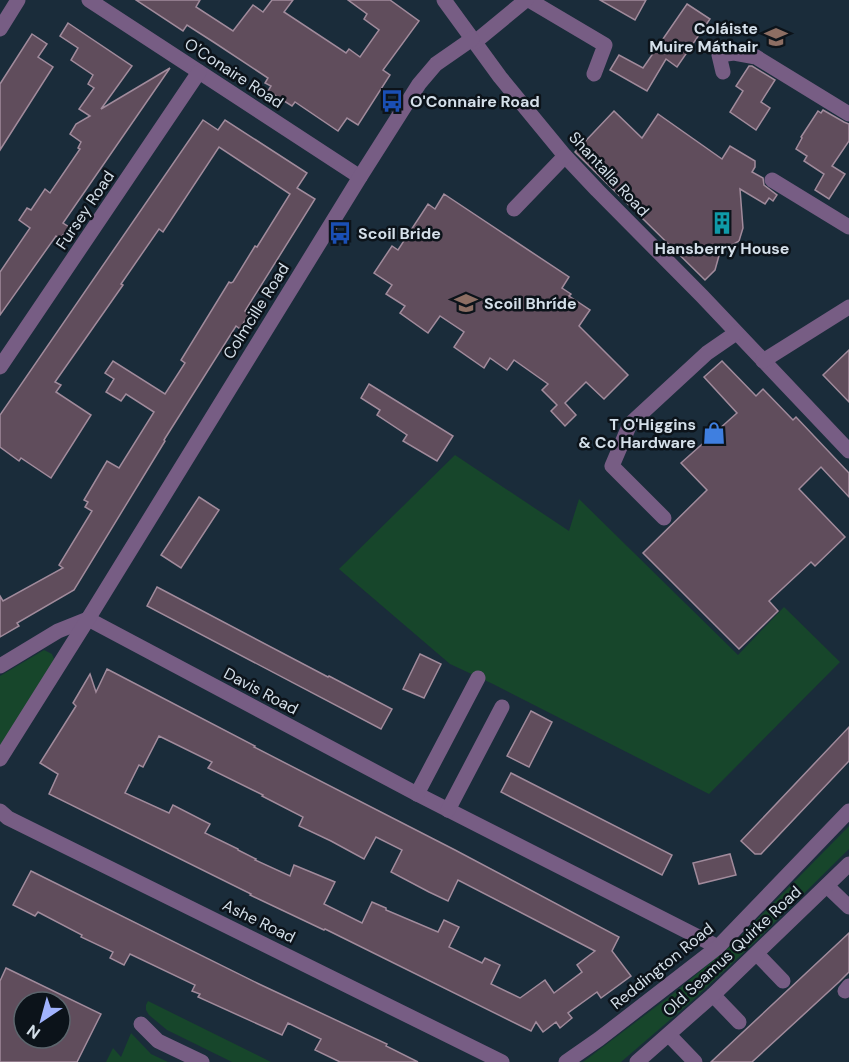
<svg xmlns="http://www.w3.org/2000/svg" width="849" height="1062" font-family="'DM Sans',sans-serif">
<style>
.green{fill:#17462b}
.building{fill:#604d5c;stroke:#a18b9c;stroke-width:1.5;fill-rule:evenodd}
.lines{fill:none;stroke-linecap:round;stroke-linejoin:round}
.minor{stroke:#775d84;stroke-width:15}
.labels{text-anchor:middle;dominant-baseline:central;stroke-width:5;stroke-linejoin:round;paint-order:stroke}
.poi-label{font-size:16px;font-weight:bold;fill:#d4dfe9;stroke:#0c131a;text-anchor:start}
.street-label{font-size:16px;fill:#d4dfe9;stroke:#0c131a}
</style>
<rect width="100%" height="100%" fill="#1a2c3a"/>
<!-- green -->
<g class="green">
<polygon points="455,455 569,531 579,499 738,655 784,607 840,662 709,794 493,684 450,664 339,569"/>
<polygon points="44,650 52,654 54,659 52,663 0,746 0,676"/>
<polygon points="849,826 849,849 754,943 692,1001 621,1062 583,1062 674,993 735,942"/>
<polygon points="148,1001 271,1062 232,1062 167,1030 149,1015 146,1010 146,1005"/>
<polygon points="131,1033 151,1054 168,1062 106,1062 113,1048 121,1057"/>
</g>
<!-- building -->
<g class="building">
<polygon points="136,0 200,0 196,7 233,31 253,5 263,12 272,0 293,0 284,12 346,53 349,49 360,57 379,30 364,19 367,14 348,0 390,0 419,21 383,70 390,75 358,125 347,118 338,131 295,102 292,106 268,91 271,86 265,83 268,78 215,43 187,25 183,31"/>
<polygon points="600,0 646,0 635,20"/>
<polygon points="687,4 710,19 677,67 666,59 647,91 610,70 619,55 643,68"/>
<polygon points="68,23 132,66 101,109 170,68 63,223 69,227 60,239 56,236 0,315 0,272 30,228 19,220 27,208 31,210 45,189 50,193 80,149 78,148 81,142 70,134 76,124 90,116 79,109 94,88 88,84 93,75 71,60 78,48 60,36"/>
<polygon points="32,34 47,44 38,57 53,67 0,150 0,84"/>
<polygon points="749,66 752,66 775,80 761,102 770,108 756,130 730,112 743,91 736,86"/>
<polygon points="823,110 844,122 849,124 849,141 832,166 845,174 829,199 815,190 824,174 804,161 807,156 796,149 802,138 801,137 818,111 821,113"/>
<polygon points="614,111 642,138 658,114 722,159 730,146 755,161 755,167 752,172 763,178 764,185 777,195 773,201 769,198 765,204 740,189 743,228 739,241 720,252 715,270 705,280 575,152"/>
<polygon points="203,120 218,130 225,120 307,173 297,188 315,199 245,311 249,314 240,329 236,326 164,440 165,441 74,590 17,623 19,626 0,637 0,596 3,601 63,568 59,565 92,511 85,507 88,502 84,500 107,461 119,468 154,412 126,394 121,401 106,392 114,379 105,373 113,361 165,394 185,363 181,360 229,282 231,283 233,282 255,246 257,247 290,194 219,147 163,232 159,229 121,284 123,285 55,382 61,385 56,392 91,415 51,478 21,458 19,461 0,447 0,415"/>
<polygon points="444,194 569,277 562,288 571,294 569,296 590,310 579,326 628,375 604,399 586,382 565,403 576,415 565,426 551,411 557,405 542,390 548,384 514,360 507,370 490,358 484,368 454,347 464,332 440,316 428,333 400,313 405,306 386,294 392,285 374,273 392,246 398,250 428,204 435,209"/>
<polygon points="849,350 849,402 823,375"/>
<polygon points="722,361 756,396 763,389 793,420 796,417 849,473 849,497 821,467 799,489 845,537 815,566 811,562 769,601 778,611 739,649 643,553 707,490 681,463 737,413 704,377"/>
<polygon points="369,384 453,436 437,461 403,441 407,435 377,415 380,410 361,398"/>
<polygon points="199,497 219,510 181,568 161,555"/>
<polygon points="157,587 328,677 329,676 392,709 381,729 147,606"/>
<polygon points="420,654 441,664 424,698 403,689"/>
<path d="M107,669L255,746L254,747L455,850L619,937L612,951L631,976L601,998L597,992L568,1013L572,1018L560,1028L556,1022L543,1032L536,1022L531,1031L325,929L324,930L250,895L251,894L49,794L58,774L40,763L76,706L73,703L90,674L96,692ZM159,736L212,762L208,768L263,795L262,796L303,817L299,826L331,841L364,859L376,837L402,850L391,872L429,892L448,901L458,880L595,951L577,965L582,972L554,993L545,980L520,998L491,984L500,965L485,958L482,963L449,947L459,927L444,920L438,932L386,910V908L372,902L362,923L324,904L335,882L294,865L290,876L255,860L256,859L238,850V849L205,833L210,824L173,805L169,813L125,793L139,765L143,767Z"/>
<polygon points="531,711 552,722 529,767 507,756"/>
<polygon points="849,727 849,761 761,854 755,854 741,841"/>
<polygon points="511,773 672,855 662,875 501,792"/>
<polygon points="730,854 736,875 699,884 693,863"/>
<polygon points="31,871 259,984 387,1044 386,1046 418,1062 340,1062 315,1050 321,1039 288,1023 282,1035 198,997 200,994 192,991 195,985 130,954 124,965 110,958 113,952 81,937 82,935 38,912 35,916 13,905"/>
<polygon points="849,933 849,972 839,982 752,1062 711,1062"/>
<path d="M6,968L101,1014L77,1062H0V981ZM24,1002H60V1038H24Z"/>
</g>
<g class="lines">
<!-- minor -->
<g class="minor">
<polyline points="89,0 360,177"/>
<polyline points="444,0 500,77 565,156 597,190 702,296 849,451"/>
<polyline points="529,0 605,45 594,74"/>
<polyline points="0,29 18,0"/>
<polyline points="475,42 526,0"/>
<polyline points="723,72 719,55 734,53 756,57 849,114"/>
<polyline points="772,180 849,227"/>
<polyline points="514,209 565,156"/>
<polyline points="763,361 849,307"/>
<polyline points="0,367 199,72"/>
<polyline points="664,518 612,466 630,424 707,353 736,333"/>
<polyline points="0,666 58,631 88,619 417,794 718,947"/>
<polyline points="0,759 88,619 360,177 419,84 436,64 472,39"/>
<polyline points="417,794 478,678"/>
<polyline points="448,810 502,707"/>
<polyline points="0,811 8,818 502,1062"/>
<polyline points="827,886 849,907"/>
<polyline points="757,954 783,981"/>
<polyline points="845,991 849,986"/>
<polyline points="713,995 739,1022"/>
<polyline points="141,1024 158,1041 202,1062"/>
<polyline points="669,1035 695,1062"/>
<polyline points="566,1062 599,1039 718,947 849,811"/>
<polyline points="637,1062 713,995 849,864"/>
</g>
</g>
<!-- icons -->
<defs>
<g id="school-bare" transform="scale(1.8)"><path d="M0-5L7-2L0 1L-7-2ZM-4 1L0 2.5L4 1V4Q0 6-4 4Z" fill="#8d6e63" stroke="#0c131a" stroke-width="2.5" paint-order="stroke"/></g>
<g id="bus-bare" transform="scale(1.8)"><path d="M-5-6H5V4H4V6H2V4H-2V6H-4V4H-5ZM-3.5-4V0h7V-4ZM-3.5 1.2v1.5H-2V1.2ZM2 1.2v1.5H3.5V1.2Z" fill="#1a4fb4" stroke="#0c131a" stroke-width="2.5" paint-order="stroke"/></g>
<g id="building-bare" transform="scale(1.8)"><path d="M-4-6H4V6H1V3H-1V6H-4ZM-2.5-4.3h1.7v1.8h-1.7ZM.8-4.3h1.7v1.8H.8ZM-2.5-1h1.7V.8h-1.7ZM.8-1h1.7V.8H.8Z" fill="#0f9aa8" stroke="#0c131a" stroke-width="2.5" paint-order="stroke"/></g>
<g id="shop-bare" transform="scale(1.8)"><path d="M-5-2.5h2.3a2.7 3.5 0 0 1 5.4 0H5L5.5 6h-11ZM-1.5-2.5h3a1.5 2.3 0 0 0-3 0Z" fill="#3f7fe0" stroke="#0c131a" stroke-width="2.5" paint-order="stroke"/></g>
</defs>
<g fill-rule="evenodd">
<use href="#school-bare" x="776" y="37"/>
<use href="#bus-bare" x="392" y="101"/>
<use href="#building-bare" x="722" y="223"/>
<use href="#bus-bare" x="340" y="233"/>
<use href="#school-bare" x="466" y="303"/>
<use href="#shop-bare" x="714" y="433"/>
</g>
<g class="labels">
<!-- poi labels -->
<g class="poi-label">
<text x="758" y="28" text-anchor="end">Coláiste<tspan x="758" dy="18">Muire Máthair</tspan></text>
<text x="410" y="101">O'Connaire Road</text>
<text x="358" y="233">Scoil Bride</text>
<text x="722" y="248" text-anchor="middle">Hansberry House</text>
<text x="484" y="303">Scoil Bhríde</text>
<text x="696" y="424" text-anchor="end">T O'Higgins<tspan x="696" dy="18">&amp; Co Hardware</tspan></text>
</g>
<!-- street labels -->
<g class="street-label">
<text transform="translate(234 73) rotate(33)">O'Conaire Road</text>
<text transform="translate(609 174) rotate(47)">Shantalla Road</text>
<text transform="translate(85 210) rotate(-56)">Fursey Road</text>
<text transform="translate(256 311) rotate(-58)">Colmcille Road</text>
<text transform="translate(261 691) rotate(28)">Davis Road</text>
<text transform="translate(259 921) rotate(26)">Ashe Road</text>
<text transform="translate(732 951) rotate(-43)">Old Seamus Quirke Road</text>
<text transform="translate(662 966) rotate(-39)">Reddington Road</text>
</g>
</g>
<!-- north arrow -->
<g transform="translate(42 1020) rotate(216)"><circle r="28" fill="#0c131a" stroke="#5c656d" stroke-width="1.5"/>
<path d="M0-4.5L10 22L0 15L-10 22Z" fill="#a1b3fd"/>
<text y="-9" font-size="16" font-weight="bold" text-anchor="middle" fill="#d4dfe9">N</text>
</g>
</svg>
